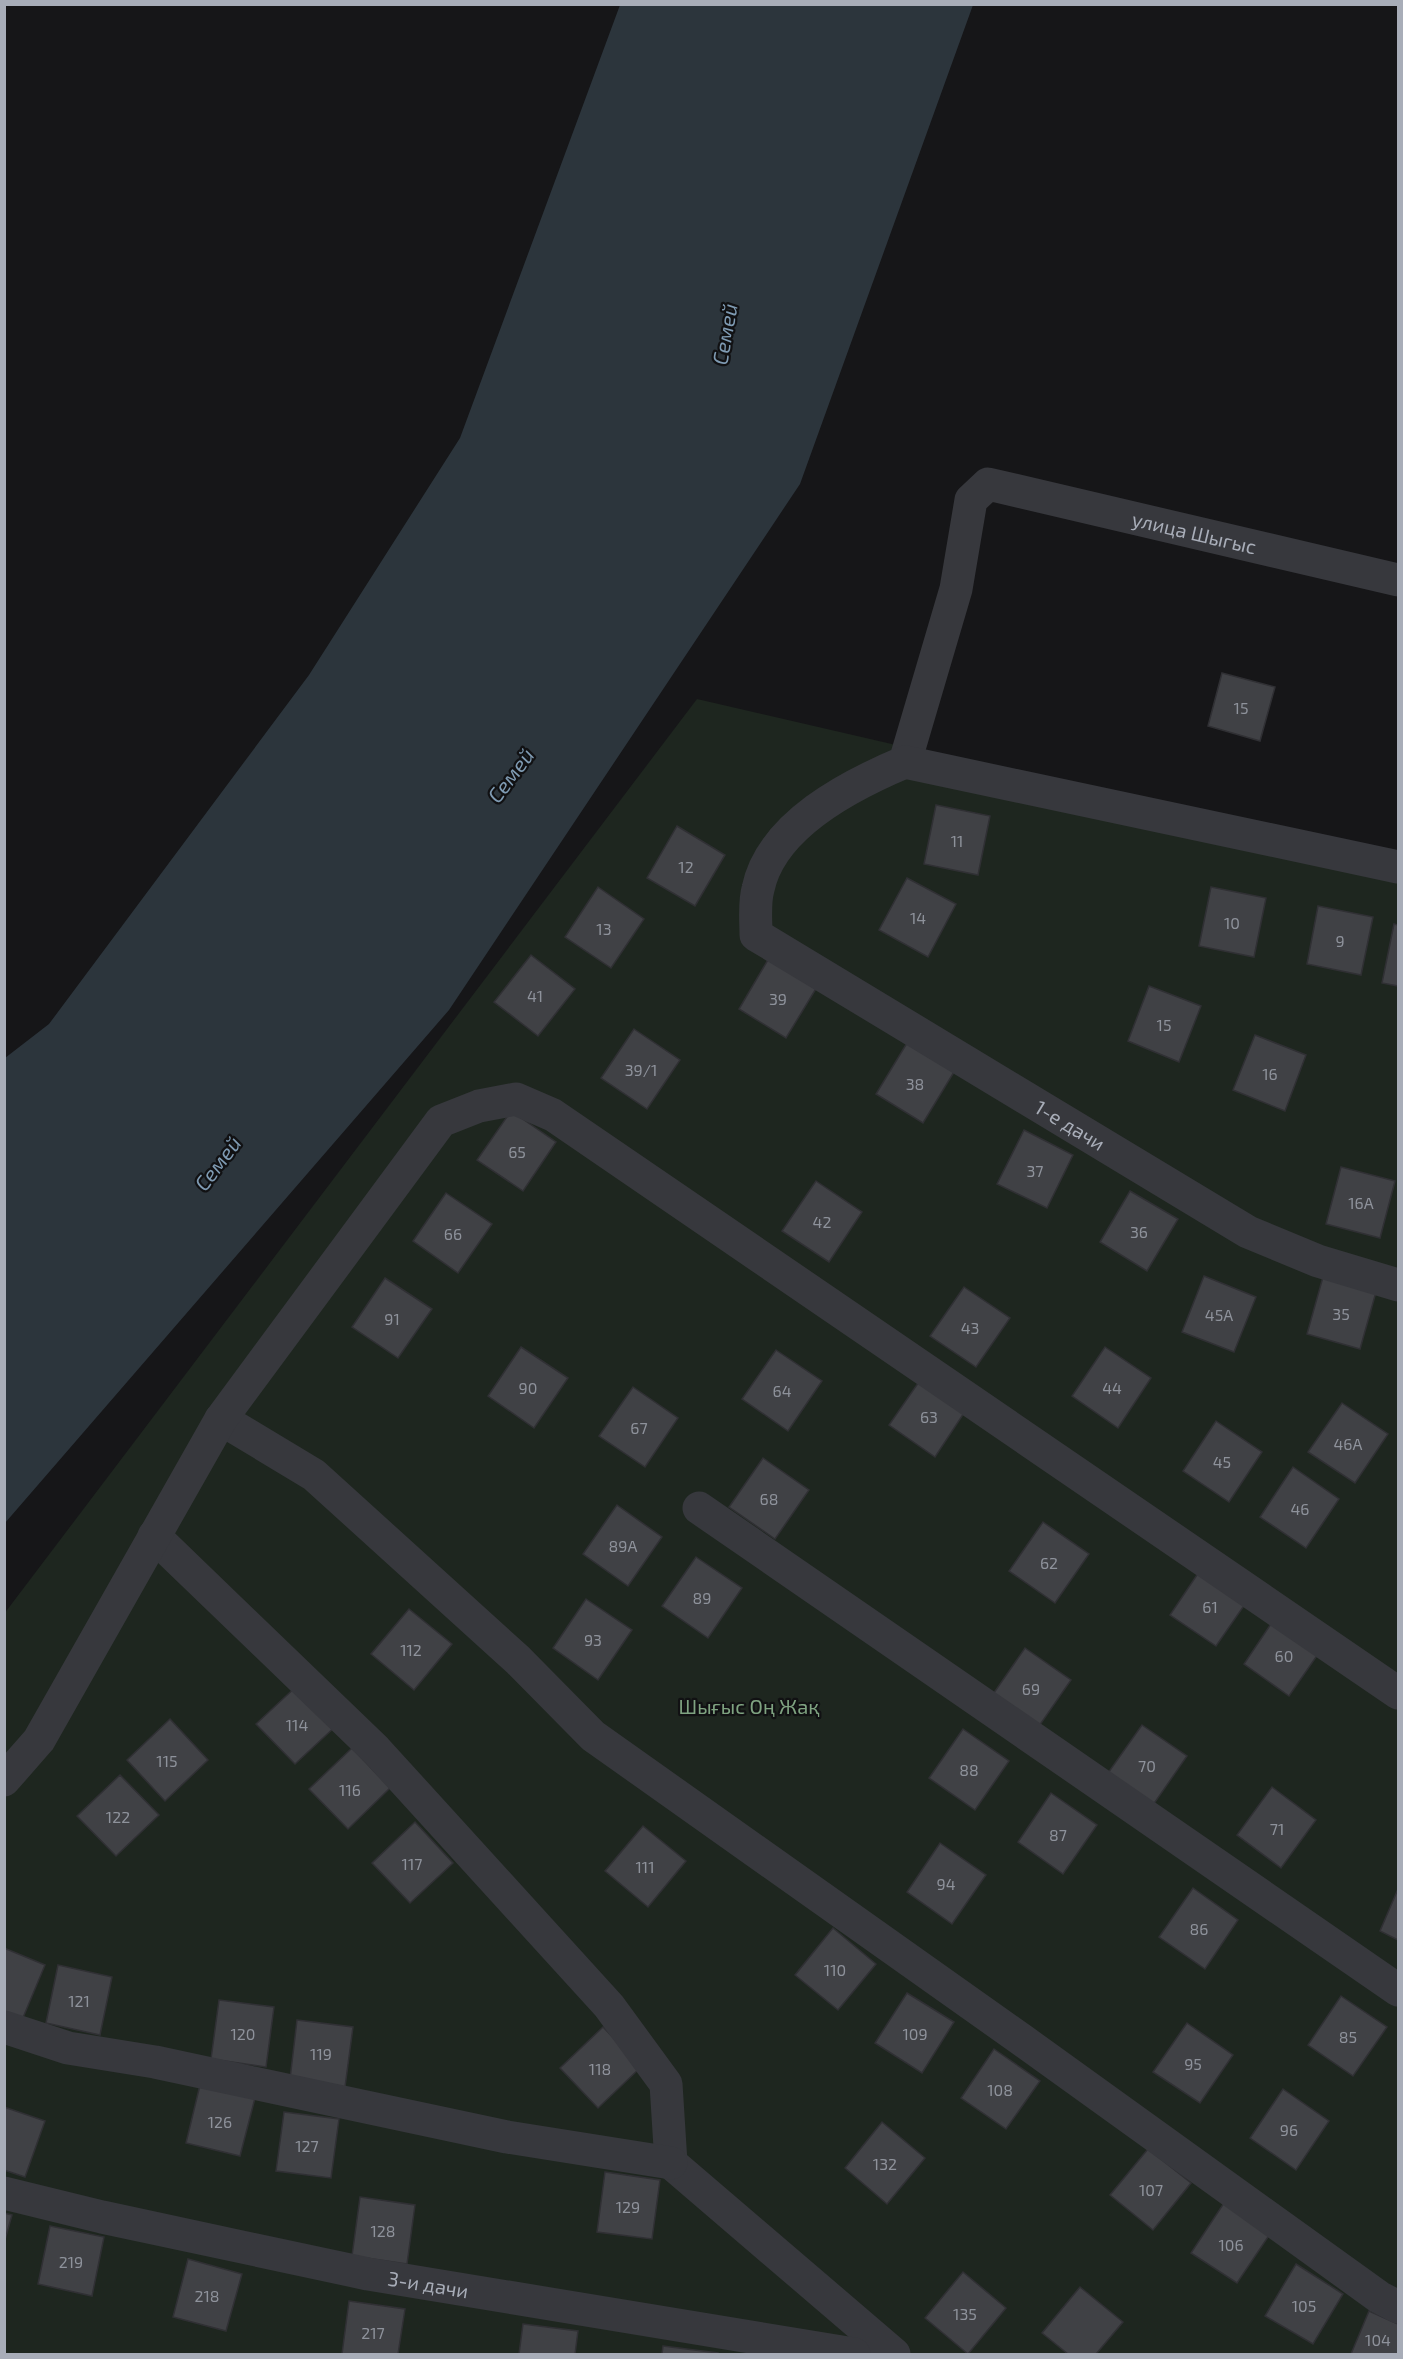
<svg xmlns="http://www.w3.org/2000/svg" width="1403" height="2359" font-family="'Exo 2',sans-serif">
<style>
.green{fill:#1e261f}
.water{fill:#2c353c}
.building{fill:#404145;stroke:#303034;stroke-width:1.5}
.lines{fill:none;stroke-linecap:round;stroke-linejoin:round}
.minor{stroke:#37383d;stroke-width:33}
.labels{text-anchor:middle;dominant-baseline:central;stroke-width:4.5;stroke-linejoin:round;paint-order:stroke}
.number-label{font-size:16px;fill:#8e929b}
.street-label{font-size:20px;fill:#a8adb8;stroke:#111113}
.park-label{font-size:20px;fill:#7fa381;stroke:#111113}
.water-label{font-size:21px;font-style:italic;fill:#7f9bb3;stroke:#111113}
</style>
<rect width="100%" height="100%" fill="#161618"/>
<!-- green -->
<polygon class="green" points="697,699 1398,861 1398,2354 5,2354 4,1614"/>
<!-- water -->
<polygon class="water" points="620,5 973,5 800,484 449,1010 5,1523 5,1058 49,1024 309,675 460,438"/>
<!-- building -->
<g class="building">
<polygon points="1222,673 1275,687 1260,741 1208,726"/>
<polygon points="936,805 990,816 978,875 924,864"/>
<polygon points="677,826 725,855 695,906 647,878"/>
<polygon points="907,878 956,904 928,957 879,930"/>
<polygon points="598,887 644,919 611,968 565,937"/>
<polygon points="1211,887 1266,898 1254,957 1199,946"/>
<polygon points="1318,906 1373,917 1361,975 1307,964"/>
<polygon points="1394,924 1398,925 1398,986 1382,983"/>
<polygon points="531,955 575,989 538,1036 494,1002"/>
<polygon points="769,958 817,987 786,1038 739,1009"/>
<polygon points="1149,986 1201,1006 1179,1062 1128,1041"/>
<polygon points="634,1029 680,1060 647,1109 601,1078"/>
<polygon points="1255,1035 1306,1055 1285,1111 1233,1090"/>
<polygon points="907,1043 954,1072 923,1123 876,1094"/>
<polygon points="511,1111 556,1142 523,1191 477,1160"/>
<polygon points="1024,1130 1073,1155 1047,1208 997,1184"/>
<polygon points="1341,1167 1395,1181 1380,1238 1326,1224"/>
<polygon points="816,1181 862,1212 829,1262 782,1231"/>
<polygon points="1130,1191 1178,1219 1147,1271 1100,1242"/>
<polygon points="446,1193 492,1224 458,1273 413,1241"/>
<polygon points="1204,1276 1256,1297 1234,1352 1182,1332"/>
<polygon points="1323,1277 1376,1292 1360,1349 1307,1334"/>
<polygon points="385,1278 432,1309 398,1358 352,1327"/>
<polygon points="964,1287 1010,1318 976,1367 930,1336"/>
<polygon points="521,1347 568,1378 534,1428 488,1396"/>
<polygon points="1105,1347 1151,1378 1118,1428 1072,1396"/>
<polygon points="776,1350 822,1381 788,1431 742,1399"/>
<polygon points="923,1376 968,1407 935,1457 889,1425"/>
<polygon points="633,1387 678,1418 645,1467 599,1436"/>
<polygon points="1342,1403 1388,1434 1355,1483 1308,1452"/>
<polygon points="1216,1421 1262,1452 1229,1502 1183,1471"/>
<polygon points="763,1458 809,1490 775,1539 729,1507"/>
<polygon points="1293,1467 1339,1499 1306,1548 1260,1517"/>
<polygon points="617,1505 662,1537 628,1586 583,1554"/>
<polygon points="1043,1522 1089,1554 1055,1603 1009,1571"/>
<polygon points="696,1557 742,1588 708,1638 662,1606"/>
<polygon points="1203,1566 1250,1597 1216,1646 1170,1615"/>
<polygon points="586,1599 632,1630 598,1680 553,1648"/>
<polygon points="409,1609 452,1644 414,1690 371,1654"/>
<polygon points="1277,1615 1323,1647 1289,1696 1244,1664"/>
<polygon points="1025,1648 1071,1680 1037,1729 991,1697"/>
<polygon points="300,1683 338,1724 295,1764 256,1724"/>
<polygon points="170,1719 208,1760 165,1801 127,1760"/>
<polygon points="1142,1725 1187,1756 1153,1805 1108,1773"/>
<polygon points="963,1729 1009,1761 975,1810 929,1778"/>
<polygon points="352,1748 390,1788 348,1829 309,1789"/>
<polygon points="120,1775 159,1815 116,1856 77,1816"/>
<polygon points="1272,1787 1316,1820 1281,1868 1237,1835"/>
<polygon points="1051,1793 1097,1825 1063,1874 1018,1842"/>
<polygon points="415,1822 453,1863 410,1903 372,1863"/>
<polygon points="643,1826 686,1861 648,1907 605,1871"/>
<polygon points="940,1843 986,1875 952,1924 907,1892"/>
<polygon points="1193,1888 1238,1920 1205,1969 1159,1937"/>
<polygon points="1398,1889 1398,1940 1380,1931"/>
<polygon points="833,1928 876,1964 838,2010 795,1975"/>
<polygon points="4,1948 45,1965 22,2020 4,2012"/>
<polygon points="58,1965 112,1977 100,2035 46,2023"/>
<polygon points="907,1993 954,2022 922,2073 875,2043"/>
<polygon points="1341,1996 1387,2027 1353,2076 1308,2045"/>
<polygon points="219,2000 274,2007 266,2067 211,2059"/>
<polygon points="297,2020 353,2027 345,2087 290,2079"/>
<polygon points="1187,2023 1233,2055 1200,2103 1153,2072"/>
<polygon points="603,2027 641,2067 598,2108 560,2068"/>
<polygon points="994,2049 1040,2081 1006,2129 961,2098"/>
<polygon points="200,2085 255,2098 240,2156 186,2143"/>
<polygon points="1283,2089 1329,2121 1296,2170 1250,2138"/>
<polygon points="4,2107 45,2121 25,2177 4,2170"/>
<polygon points="284,2112 339,2119 331,2178 276,2171"/>
<polygon points="882,2122 925,2158 887,2204 845,2168"/>
<polygon points="1148,2149 1191,2183 1153,2230 1110,2195"/>
<polygon points="605,2172 660,2180 652,2239 597,2232"/>
<polygon points="360,2197 415,2205 407,2264 352,2256"/>
<polygon points="1224,2203 1270,2234 1237,2283 1191,2253"/>
<polygon points="4,2213 12,2215 4,2243"/>
<polygon points="50,2226 104,2237 92,2296 38,2284"/>
<polygon points="188,2259 242,2274 226,2331 173,2317"/>
<polygon points="1296,2264 1343,2294 1313,2344 1265,2316"/>
<polygon points="963,2272 1006,2308 968,2354 925,2318"/>
<polygon points="1080,2287 1123,2322 1096,2354 1068,2354 1042,2333"/>
<polygon points="349,2301 405,2309 398,2354 342,2354"/>
<polygon points="1369,2311 1398,2324 1398,2354 1351,2354"/>
<polygon points="523,2324 578,2331 575,2354 519,2354"/>
<polygon points="663,2346 718,2353 718,2354 662,2354"/>
</g>
<g class="lines">
<!-- minor -->
<g class="minor">
<path id="s1" d="M905,762L956,589L971,500L988,484L1398,580"/>
<path id="s2" d="M1398,867L905,762C850,785 771,825 758,889C754,903 756,920 756,935L1248,1232L1318,1261L1398,1285"/>
<polyline points="221,1419 314,1475 518,1660 593,1736 1022,2040 1379,2297 1398,2307"/>
<polyline points="699,1508 1398,1990"/>
<polyline points="154,1536 376,1750 609,2006 666,2084 671,2163 894,2354"/>
<polyline points="4,1780 39,1740 221,1419 441,1121 479,1106 516,1099 553,1115 1398,1693"/>
<polyline points="4,2027 68,2048 155,2062 507,2137 671,2163"/>
<path id="s3" d="M4,2193L102,2217L368,2274L854,2354"/>
</g>
</g>
<g class="labels">
<!-- number labels -->
<g class="number-label">
<text x="1241" y="707">15</text>
<text x="957" y="840">11</text>
<text x="686" y="866">12</text>
<text x="918" y="917">14</text>
<text x="1232" y="922">10</text>
<text x="604" y="928">13</text>
<text x="1340" y="940">9</text>
<text x="535" y="995">41</text>
<text x="778" y="998">39</text>
<text x="1164" y="1024">15</text>
<text x="641" y="1069">39/1</text>
<text x="1270" y="1073">16</text>
<text x="915" y="1083">38</text>
<text x="517" y="1151">65</text>
<text x="1035" y="1170">37</text>
<text x="1361" y="1202">16А</text>
<text x="822" y="1221">42</text>
<text x="1139" y="1231">36</text>
<text x="453" y="1233">66</text>
<text x="1341" y="1313">35</text>
<text x="1219" y="1314">45А</text>
<text x="392" y="1318">91</text>
<text x="970" y="1327">43</text>
<text x="528" y="1387">90</text>
<text x="1112" y="1387">44</text>
<text x="782" y="1390">64</text>
<text x="929" y="1416">63</text>
<text x="639" y="1427">67</text>
<text x="1348" y="1443">46А</text>
<text x="1222" y="1461">45</text>
<text x="769" y="1498">68</text>
<text x="1300" y="1508">46</text>
<text x="623" y="1545">89А</text>
<text x="1049" y="1562">62</text>
<text x="702" y="1597">89</text>
<text x="1210" y="1606">61</text>
<text x="593" y="1639">93</text>
<text x="411" y="1649">112</text>
<text x="1284" y="1655">60</text>
<text x="1031" y="1688">69</text>
<text x="297" y="1724">114</text>
<text x="167" y="1760">115</text>
<text x="1147" y="1765">70</text>
<text x="969" y="1769">88</text>
<text x="350" y="1789">116</text>
<text x="118" y="1816">122</text>
<text x="1277" y="1828">71</text>
<text x="1058" y="1834">87</text>
<text x="412" y="1863">117</text>
<text x="645" y="1866">111</text>
<text x="946" y="1883">94</text>
<text x="1199" y="1928">86</text>
<text x="835" y="1969">110</text>
<text x="79" y="2000">121</text>
<text x="243" y="2033">120</text>
<text x="915" y="2033">109</text>
<text x="1348" y="2036">85</text>
<text x="321" y="2053">119</text>
<text x="1193" y="2063">95</text>
<text x="600" y="2068">118</text>
<text x="1000" y="2089">108</text>
<text x="220" y="2121">126</text>
<text x="1289" y="2129">96</text>
<text x="307" y="2145">127</text>
<text x="885" y="2163">132</text>
<text x="1151" y="2189">107</text>
<text x="628" y="2206">129</text>
<text x="383" y="2230">128</text>
<text x="1231" y="2244">106</text>
<text x="71" y="2261">219</text>
<text x="207" y="2295">218</text>
<text x="1304" y="2305">105</text>
<text x="965" y="2313">135</text>
<text x="373" y="2332">217</text>
<text x="1378" y="2339">104</text>
</g>
<!-- street labels -->
<g class="street-label">
<text stroke="none"><textPath href="#s1" startOffset="506">улица Шыгыс</textPath></text>
<text stroke="none"><textPath href="#s2" startOffset="1119">1-е дачи</textPath></text>
<text stroke="none"><textPath href="#s3" startOffset="434">3-и дачи</textPath></text>
</g>
<!-- park labels -->
<g class="park-label">
<text x="749" y="1706">Шығыс Оң Жақ</text>
</g>
<!-- water labels -->
<g class="water-label">
<text transform="translate(724 334) rotate(-80)">Семей</text>
<text transform="translate(510 775) rotate(-53)">Семей</text>
<text transform="translate(217 1163) rotate(-53)">Семей</text>
</g>
</g>
<!-- border -->
<rect width="1403" height="2359" fill="none" stroke="#a8adb8" stroke-width="12"/>
</svg>
